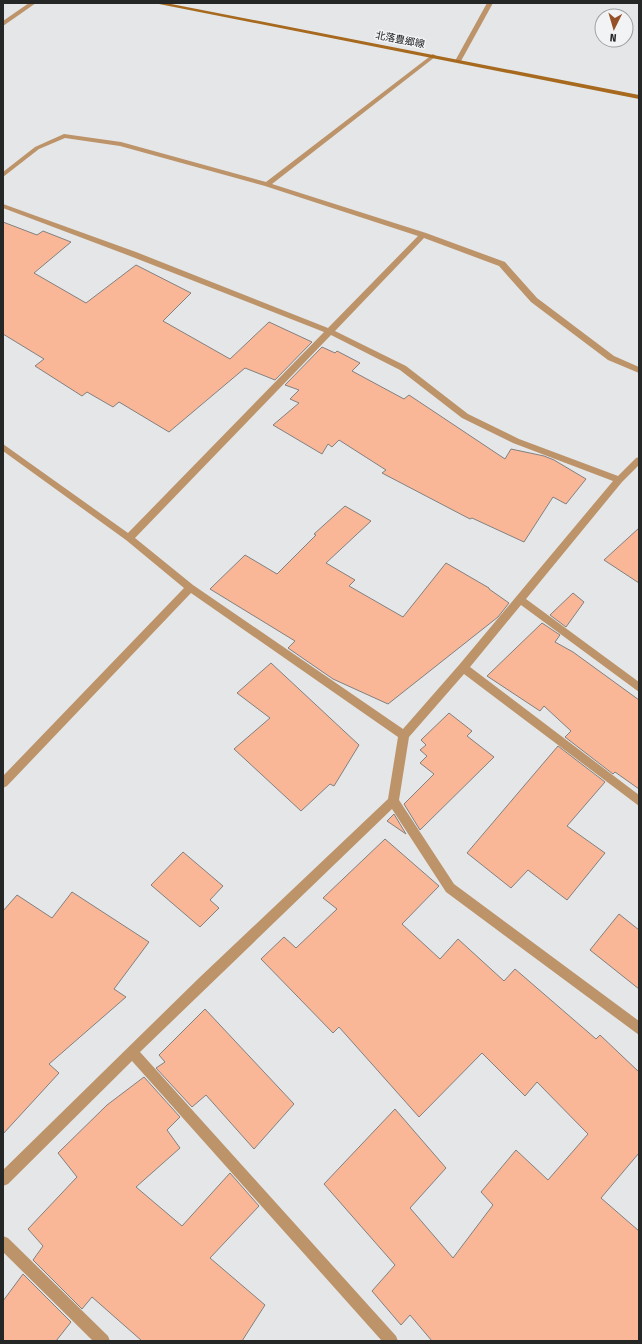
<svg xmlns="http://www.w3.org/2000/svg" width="642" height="1344" font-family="'Fira Sans Condensed','Noto Sans JP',sans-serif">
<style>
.building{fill:#fab798;stroke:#82807f}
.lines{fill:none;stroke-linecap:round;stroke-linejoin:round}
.minor{fill:#bd9369;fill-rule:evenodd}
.secondary{fill:#a6691e;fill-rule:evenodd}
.labels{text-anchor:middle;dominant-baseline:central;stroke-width:3;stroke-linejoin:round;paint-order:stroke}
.far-street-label{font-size:10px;fill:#252626;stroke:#f1f3f5}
</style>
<rect width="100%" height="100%" fill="#e4e6e8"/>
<!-- building -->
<g class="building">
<polygon points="3,222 37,235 43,231 71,242 34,273 86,303 136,265 191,293 163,321 230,359 269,322 312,342 275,380 245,368 169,432 119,402 113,407 87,392 82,396 35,366 44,359 3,334"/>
<polygon points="322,347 335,353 337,351 360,363 352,371 404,399 409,395 505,459 511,449 544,456 554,460 586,479 566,504 553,497 524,542 472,518 470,519 382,473 386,470 339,440 332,447 328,444 322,454 273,425 299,403 290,399 299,390 285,385"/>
<polygon points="345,506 371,521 326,563 355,580 349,586 403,617 446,563 489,588 489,589 509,603 498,617 388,704 333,679 288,648 295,641 210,589 245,555 277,574 316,535 314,534"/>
<polygon points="639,528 639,583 604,560"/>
<polygon points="573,593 584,602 566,627 550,615"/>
<polygon points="542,623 560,635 555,642 573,652 639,700 639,789 615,772 613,774 565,737 571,731 544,706 540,711 487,676"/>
<polygon points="271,663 359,745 334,786 330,784 301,811 234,749 270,718 237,693"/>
<polygon points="449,713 472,731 467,736 494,757 420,830 404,804 434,774 420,763 427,756 420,750 426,745 421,740"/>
<polygon points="558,746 605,782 567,826 605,853 567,900 528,870 511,888 467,853"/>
<polygon points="394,814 406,834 387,821"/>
<polygon points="385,839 439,886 402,924 440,959 458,939 504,981 515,969 596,1039 600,1035 639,1072 639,1153 601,1198 639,1231 639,1341 432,1341 410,1315 401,1325 372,1291 395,1265 324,1184 395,1109 446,1168 410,1208 453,1258 493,1205 481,1192 516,1150 548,1180 588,1134 537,1082 525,1096 482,1053 419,1117 339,1027 333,1033 261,959 284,937 296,948 337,909 323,898"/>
<polygon points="183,852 223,886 210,900 219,908 200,927 151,885"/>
<polygon points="72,892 149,942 114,989 126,997 49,1064 59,1073 3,1134 3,911 17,895 52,918"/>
<polygon points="619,914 639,930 639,989 590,950"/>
<polygon points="205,1009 294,1104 254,1149 206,1095 192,1107 156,1068 165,1062 159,1055"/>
<polygon points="144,1077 180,1117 167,1130 180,1148 136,1187 182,1226 230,1173 259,1206 210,1258 265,1305 242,1341 142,1341 92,1297 82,1309 33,1260 43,1246 28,1229 77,1177 58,1153 107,1105"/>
<polygon points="23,1274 71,1322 56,1341 3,1341 3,1301"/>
</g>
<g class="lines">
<!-- minor -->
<g class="minor">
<polygon points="29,3 36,3 3,26 3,21"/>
<polygon points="487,3 493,3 461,61 456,62 455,61"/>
<path d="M433,54L436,56L435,57L272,184L426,233L505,262L537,298L614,356L639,367V373L608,360L531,302L499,266L424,238L335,331L406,366L468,414L519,439L618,476L636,458L639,457V465L622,482L526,599L639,682V692L521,605L470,667L639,795V806L464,674L409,737L399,800L454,884L639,1021V1035L446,892L392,809L140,1052L396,1336L398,1341H382L132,1061L8,1184L3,1186V1170L199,978L388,799L398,737L191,593L7,786L3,788V776L184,588L126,540L3,451V444L128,533L324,332L130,256L3,208V204L136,252L328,328L418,236L265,186L120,146L65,138L39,149L3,177V172L35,147L64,134L121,142L266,182ZM331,335L400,370L462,418L513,443L613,481L459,665L403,729L193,585L135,538Z"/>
<polygon points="3,1236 8,1238 108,1336 110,1341 93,1341 3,1252"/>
</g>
<!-- secondary -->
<polygon class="secondary" points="154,3 166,3 639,95 639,99"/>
</g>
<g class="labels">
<!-- far-street labels -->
<g class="far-street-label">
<text transform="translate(400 40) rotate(11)">北落豊郷線</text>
</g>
</g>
<!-- border -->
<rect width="642" height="1344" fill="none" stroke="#252626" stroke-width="8"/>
<!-- north arrow -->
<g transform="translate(614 28) rotate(185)"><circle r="19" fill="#f1f3f5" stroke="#9fa1a2"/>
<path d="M0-3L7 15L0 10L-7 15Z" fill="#965027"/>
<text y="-6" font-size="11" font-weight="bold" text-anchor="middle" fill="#252626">N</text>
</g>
</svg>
